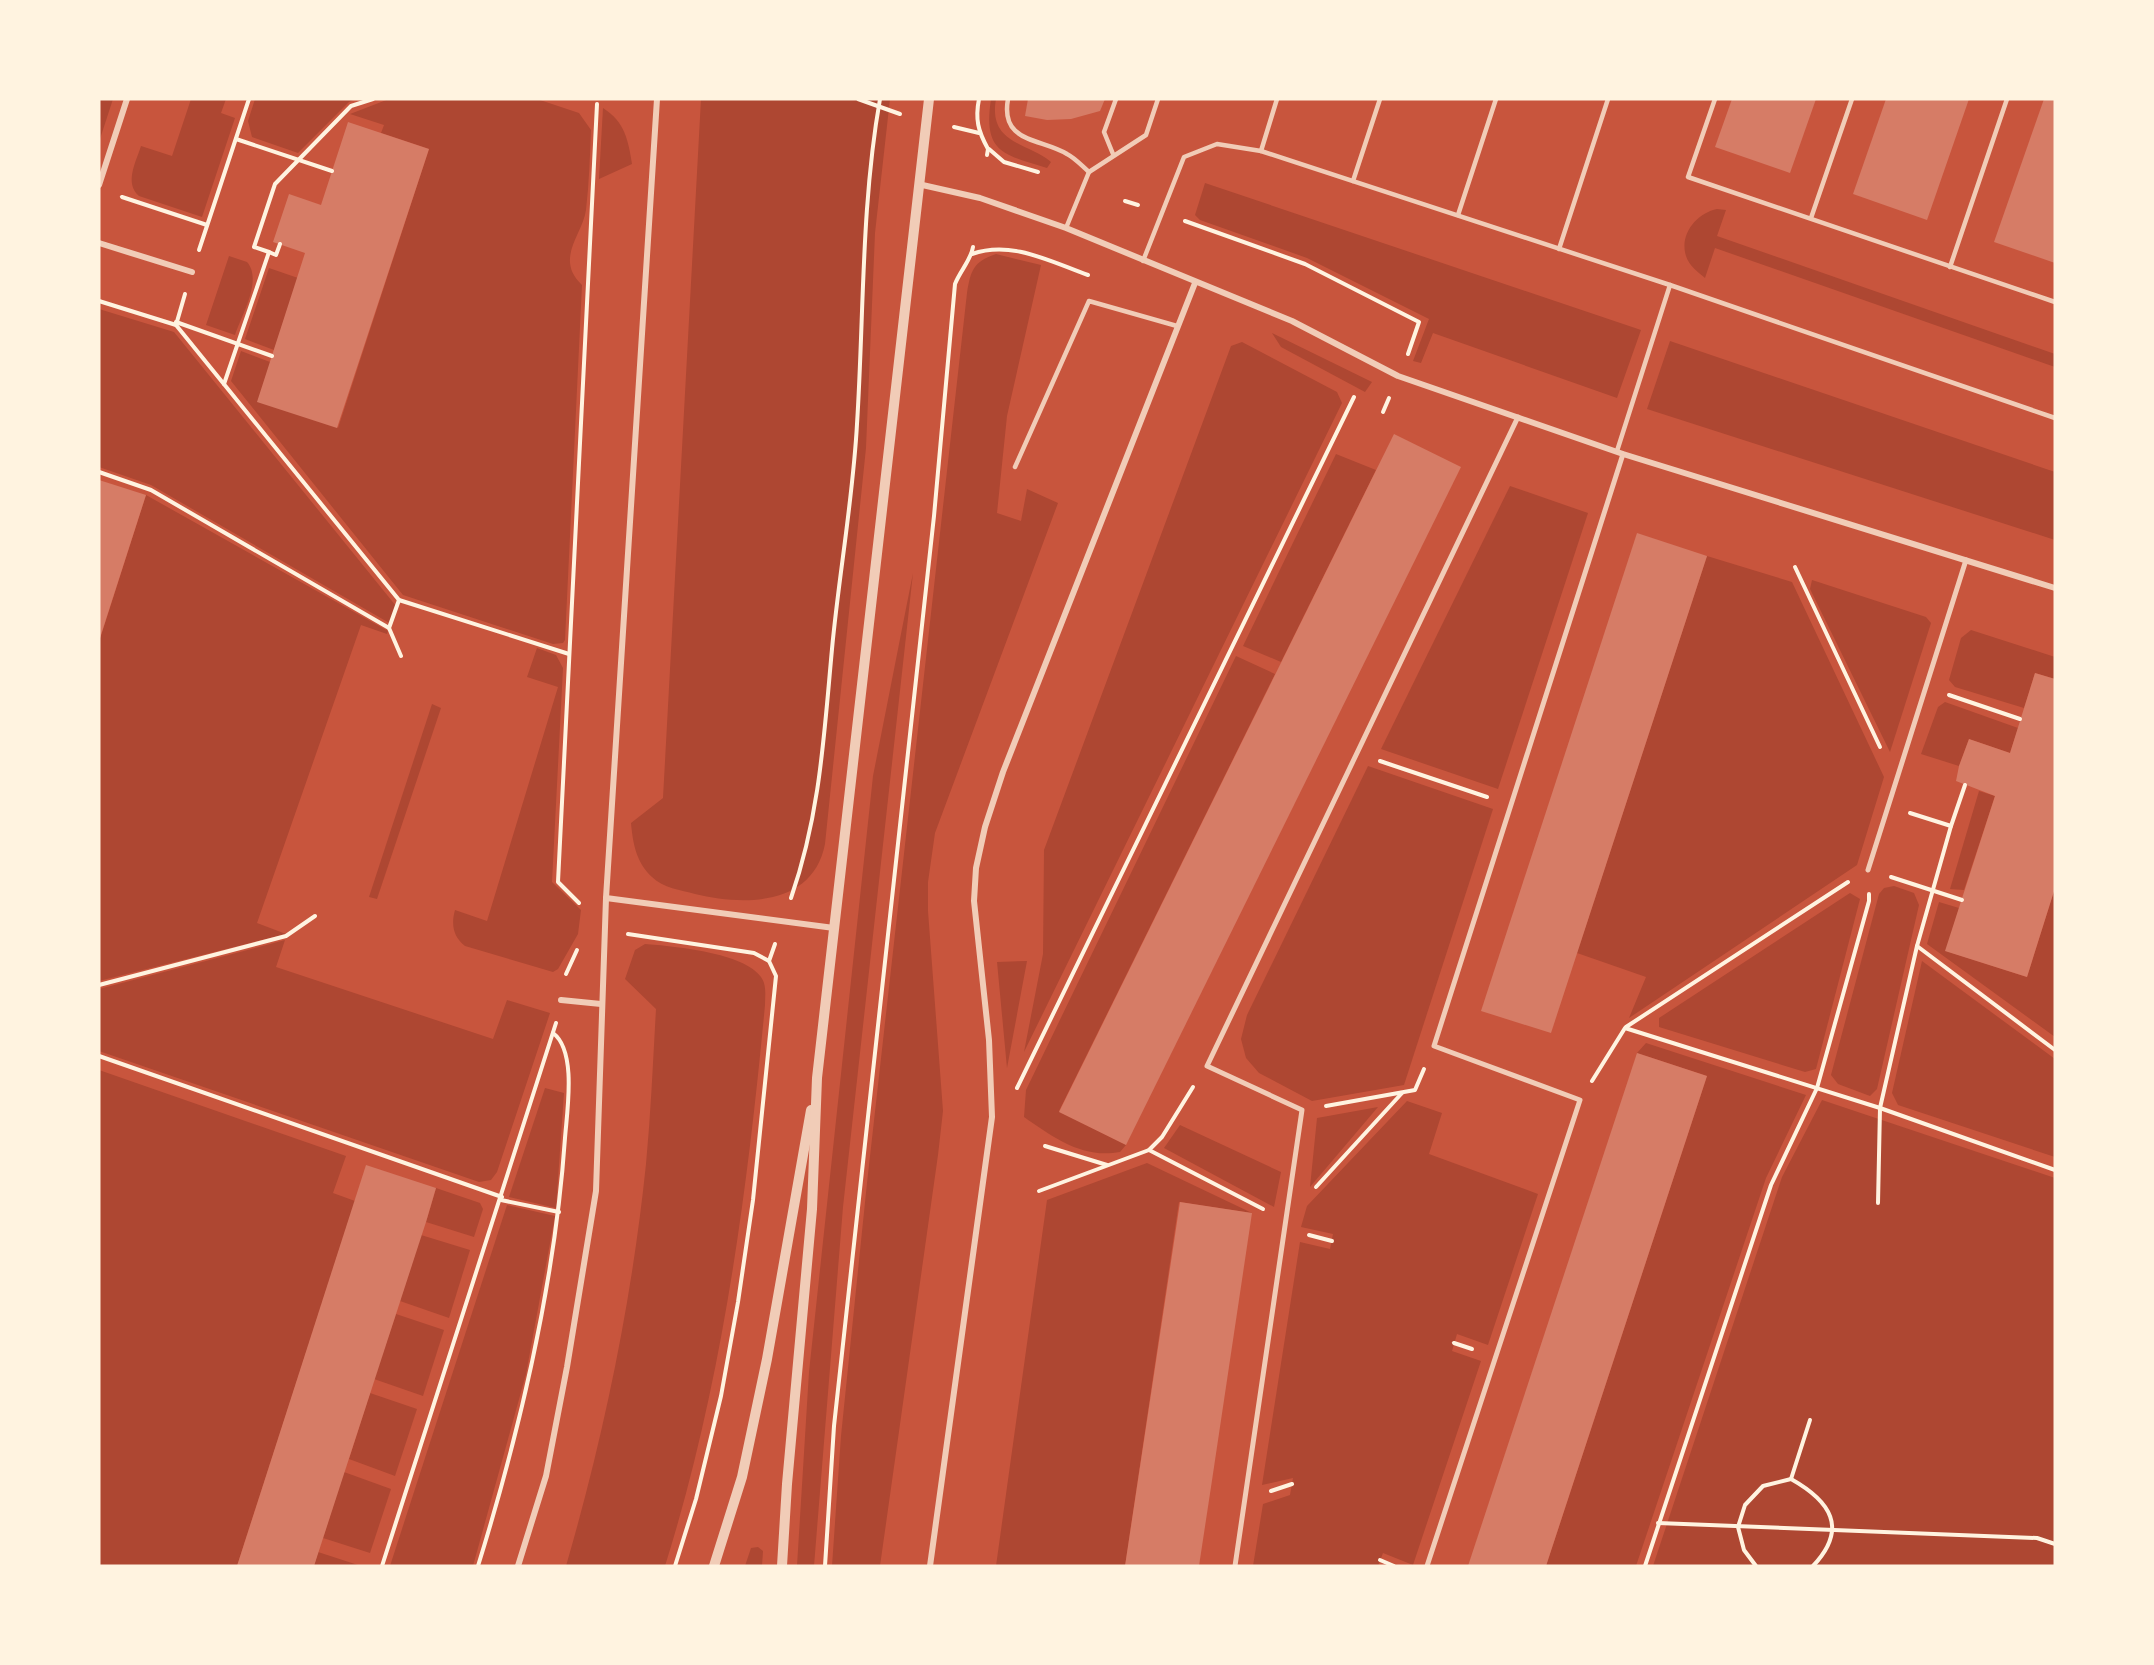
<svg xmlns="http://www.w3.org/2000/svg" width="2154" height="1665" font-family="'IBM Plex Serif',serif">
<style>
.green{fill:#ae4732}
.building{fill:#d67c66}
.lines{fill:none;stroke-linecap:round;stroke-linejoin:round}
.path{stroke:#fff3e0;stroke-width:4}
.service{stroke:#f1ccb7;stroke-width:4.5}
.pedestrian{stroke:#f1ccb7;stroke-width:5}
.minor{stroke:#f1ccb7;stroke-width:6}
.tertiary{stroke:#f1ccb7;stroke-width:10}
</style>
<rect width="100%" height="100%" fill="#c8553d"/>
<!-- green -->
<g class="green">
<polygon points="99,99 113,99 99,142"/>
<path d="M191,99H226L221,113L235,118L202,217L139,196C124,183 136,162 141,146L172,156Z"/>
<polygon points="255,99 355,99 349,102 298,153 252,137 248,121"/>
<path d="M389,99H537L579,113L591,130C590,156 589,184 586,210C583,234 554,259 582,285L565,640L563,643L553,644L403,595L231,381L241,351L270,362L338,428L429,149L381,133L384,125L350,114Z"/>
<path d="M701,99H890L875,233L866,448L825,844C813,906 744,906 695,894C681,890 663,888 652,877C636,862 633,844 631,823L663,798Z"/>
<path d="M991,99H996C988,144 1027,142 1051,162L1047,168C1002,154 983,152 991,99Z"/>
<path d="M603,108C625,122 628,140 632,164L599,179Z"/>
<polygon points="1205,183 1641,330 1617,398 1433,333 1421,363 1413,361 1429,319 1307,258 1200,220 1195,215"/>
<path d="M1717,209L1726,210L1717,236L2055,354V367L1715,248L1705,278C1698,272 1689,266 1686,256C1679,234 1697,213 1717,209Z"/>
<path d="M996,254L1041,265L1007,416L997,513L1021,521L1027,489L1058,503L935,833L928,882V911L943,1111L938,1155L880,1566H832L841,1436L867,1183L967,293C971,270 973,262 996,254Z"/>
<path d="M229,256L247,262C263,280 241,316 235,335L206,325Z"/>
<polygon points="269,268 298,278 274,350 245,339"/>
<polygon points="99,309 174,332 396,606 391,624 151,485 99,467"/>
<polygon points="1272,333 1372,382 1365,392 1281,347"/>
<polygon points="1670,341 2055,472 2055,540 1647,409"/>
<polygon points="1242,342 1337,392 1342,403 1024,1052 1043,954 1044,850 1231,346"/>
<polygon points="1336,454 1376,470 1281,662 1243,646"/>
<polygon points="1510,486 1588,513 1498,789 1381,749"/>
<polygon points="146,495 388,631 387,634 361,625 257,923 286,934 99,981 99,642"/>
<polygon points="1707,556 1792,582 1884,777 1857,865 1629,1018 1646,977 1577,953"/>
<polygon points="913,573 843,1207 814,1566 797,1566 809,1372 873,776"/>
<polygon points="1812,580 1926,617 1931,623 1890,752 1810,589"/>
<polygon points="1971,630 2055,657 2055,679 2035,673 2024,708 1955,687 1949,680 1961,638"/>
<path d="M537,648L556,655L563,668L552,882L581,910L578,934L558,969L553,972L465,946C453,937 451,924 455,910L487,921L558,687L527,677Z"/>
<path d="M1236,656L1275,674L1059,1111L1126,1145L1120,1152C1083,1159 1054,1138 1024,1117L1026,1090Z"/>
<polygon points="1945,702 2018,728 2010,753 1969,739 1959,766 1921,754 1938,707"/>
<polygon points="432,704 441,708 377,899 369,897"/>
<polygon points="1368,766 1493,809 1404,1085 1312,1101 1259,1073 1246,1058 1241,1039 1247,1015"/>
<polygon points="1979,791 1995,796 1964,890 1950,889"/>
<polygon points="1894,886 1914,893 1919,905 1877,1089 1870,1096 1838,1084 1831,1075 1879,894 1884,888"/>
<polygon points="2055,888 2055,1037 1927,944 1939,902 1959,908 1946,951 2027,977"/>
<polygon points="1850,893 1860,899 1816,1069 1805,1072 1659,1027 1659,1018"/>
<polygon points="285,940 276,967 493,1039 507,1000 550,1013 497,1172 491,1180 479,1182 99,1051 99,989"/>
<path d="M645,944C673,946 745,953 761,977C767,985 765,996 765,1005C747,1195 722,1384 665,1566H566C604,1435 632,1300 646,1164C651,1112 653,1060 656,1009L625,979L635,950Z"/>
<polygon points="1027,961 1007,1068 997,962"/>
<polygon points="1922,961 2055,1059 2055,1157 1898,1105 1892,1093"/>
<polygon points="1646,1043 1806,1095 1766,1178 1636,1566 1546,1566 1707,1076 1637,1053"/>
<polygon points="99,1070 346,1156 333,1193 355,1201 237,1566 99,1566"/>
<polygon points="545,1088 564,1093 556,1208 509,1197"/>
<polygon points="1822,1100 2055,1178 2055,1566 1653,1566 1782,1177"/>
<polygon points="1407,1101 1442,1113 1429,1154 1538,1194 1488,1345 1457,1334 1452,1351 1481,1361 1413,1565 1383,1553 1378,1566 1253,1566 1263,1504 1290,1495 1293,1478 1262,1485 1300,1242 1330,1249 1333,1234 1301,1227 1307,1206"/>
<polygon points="1378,1107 1310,1187 1317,1118"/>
<polygon points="1180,1125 1281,1172 1274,1207 1164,1148"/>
<polygon points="1147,1163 1252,1213 1179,1202 1125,1566 996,1566 1047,1200"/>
<polygon points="436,1188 480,1203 483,1209 474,1237 426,1222"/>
<polygon points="507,1205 555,1216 526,1374 473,1566 390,1566"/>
<polygon points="421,1235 470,1250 449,1318 400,1301"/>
<polygon points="396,1314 444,1330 423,1396 374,1379"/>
<polygon points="370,1393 417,1409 395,1476 349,1459"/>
<polygon points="344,1472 391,1489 370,1553 323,1538"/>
<polygon points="758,1547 763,1551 762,1566 745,1566 751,1548"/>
<polygon points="318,1552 361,1566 314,1566"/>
</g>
<!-- building -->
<g class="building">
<polygon points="1028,99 1105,99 1100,111 1071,119 1047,120 1025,116"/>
<polygon points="1732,99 1816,99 1790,173 1715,147"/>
<polygon points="1886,99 1969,99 1927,220 1853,194"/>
<polygon points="2044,99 2055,99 2055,263 1994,242"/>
<polygon points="348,122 429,149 337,428 257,402 305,253 273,242 289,194 321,205"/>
<polygon points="1394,434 1461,467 1126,1145 1059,1112"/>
<polygon points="99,480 146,495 99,641"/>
<polygon points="1637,533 1707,556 1551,1033 1481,1011"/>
<polygon points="2035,673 2055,679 2055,888 2027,977 1945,951 1995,796 1956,781 1959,766 1969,739 2010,753"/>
<polygon points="1637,1053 1707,1076 1546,1566 1468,1566"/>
<polygon points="366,1165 436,1188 426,1222 314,1566 237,1566"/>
<polygon points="1180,1202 1252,1213 1211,1487 1199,1566 1125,1566"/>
</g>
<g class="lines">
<!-- path -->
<g class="path">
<polyline points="858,99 900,114"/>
<path d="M979,99C975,119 978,131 988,149L987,155"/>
<polyline points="954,127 979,133"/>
<polyline points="236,139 332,171"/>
<polyline points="989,149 1004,162 1038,172"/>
<polyline points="122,197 207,225"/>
<polyline points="1125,201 1138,205"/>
<polyline points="1185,221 1305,264 1419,322 1408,354"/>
<polyline points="199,250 249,99"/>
<polyline points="269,252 254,247 275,184 351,106 373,99"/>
<path d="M972,254C1012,240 1051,262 1088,275"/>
<polyline points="99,301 176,325 399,600 569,654"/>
<polyline points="176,322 272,356"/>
<polyline points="176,325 185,294"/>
<polyline points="224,384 269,252 276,255 280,244"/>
<polyline points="1383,412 1389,398"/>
<polyline points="99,472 151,490 389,628 401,656"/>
<polyline points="1795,567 1880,747"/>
<polyline points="389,628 399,600"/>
<polyline points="1949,695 2020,719"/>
<polyline points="1380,761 1487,797"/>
<polyline points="1910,813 1951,826 1965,785"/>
<polyline points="1891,877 1962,900"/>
<path d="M791,898C820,815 824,735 832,649C839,574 853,499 857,424C864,315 861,206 880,99"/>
<polyline points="579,903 558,882 597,104"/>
<polyline points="628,934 754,953 769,961 776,976 753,1200 738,1302 721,1396 696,1499 675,1566"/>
<polyline points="1917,946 2055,1050"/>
<polyline points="769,961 775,944"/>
<polyline points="566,974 577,950"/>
<polyline points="99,985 286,936 315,916"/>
<polyline points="1626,1027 1848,882"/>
<polyline points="99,1056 502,1197"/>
<polyline points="1592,1081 1625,1028 1880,1108 2055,1170"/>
<polyline points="1017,1088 1354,397"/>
<polyline points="1326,1106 1415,1090 1424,1069"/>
<polyline points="1045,1146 1107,1165"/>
<polyline points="1149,1150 1263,1209"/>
<polyline points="1316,1187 1402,1093"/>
<polyline points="1039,1191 1149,1150 1162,1137 1193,1087"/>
<polyline points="501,1200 559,1212"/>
<polyline points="1878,1203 1880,1108 1917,946 1951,826"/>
<polyline points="1309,1235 1332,1241"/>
<polyline points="1454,1343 1472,1349"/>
<polyline points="1791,1479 1810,1420"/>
<polyline points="1271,1491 1292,1484"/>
<polyline points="1658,1523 2037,1538 2055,1544"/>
<polyline points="1380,1560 1394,1566"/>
<polyline points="382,1566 556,1023"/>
<path d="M478,1566C521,1427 555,1283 565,1138C567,1111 577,1051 553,1033"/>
<path d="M825,1566L834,1426L934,516L955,284C960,271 971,260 973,247"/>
<polyline points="1645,1566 1771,1185 1817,1088 1869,901 1869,894"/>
<path d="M1756,1566L1744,1550L1738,1527L1745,1505L1763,1486L1791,1479C1830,1501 1849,1528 1813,1566"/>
</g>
<!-- service -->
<g class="service">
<path d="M1008,99C1000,143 1040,138 1067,154C1075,158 1082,166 1089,172"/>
<polyline points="1277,99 1261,151 1670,285"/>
<polyline points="1715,99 1688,177 2055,302"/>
<polyline points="1113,154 1104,132 1116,99"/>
<polyline points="1353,181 1380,99"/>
<polyline points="1458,215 1496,99"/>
<polyline points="1811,218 1852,99"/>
<polyline points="1066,228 1089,172 1146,135 1158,99"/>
<polyline points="1559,249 1608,99"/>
<polyline points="1143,261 1184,157 1217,144 1261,151"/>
<polyline points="1950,267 2007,99"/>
<polyline points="1617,451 1670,285 2055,418"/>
<polyline points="1015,467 1089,301 1177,326"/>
</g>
<!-- pedestrian -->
<g class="pedestrian">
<polyline points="1868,870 1966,560"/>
<polyline points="1235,1566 1302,1110 1207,1066 1518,417"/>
<polyline points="1427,1566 1580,1100 1434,1046 1623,454"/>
</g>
<!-- minor -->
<g class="minor">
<polyline points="918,184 980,198 1066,228 1292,321 1398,376 1623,454 2055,588"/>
<polyline points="99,185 127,99"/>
<polyline points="99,243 192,272"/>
<polyline points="606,898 834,928"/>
<polyline points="561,1000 601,1004"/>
<polyline points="518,1566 546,1476 567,1367 596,1191 606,898 657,99"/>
<polyline points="930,1566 992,1117 989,1040 974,901 976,868 985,827 1003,772 1195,283"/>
</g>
<!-- tertiary -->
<g class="tertiary">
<polyline points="714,1566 742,1477 767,1359 811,1110"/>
<polyline points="782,1566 787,1484 812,1209 817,1078 929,99"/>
</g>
</g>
<!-- border -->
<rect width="2154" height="1665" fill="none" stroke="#fff3e0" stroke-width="201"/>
</svg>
